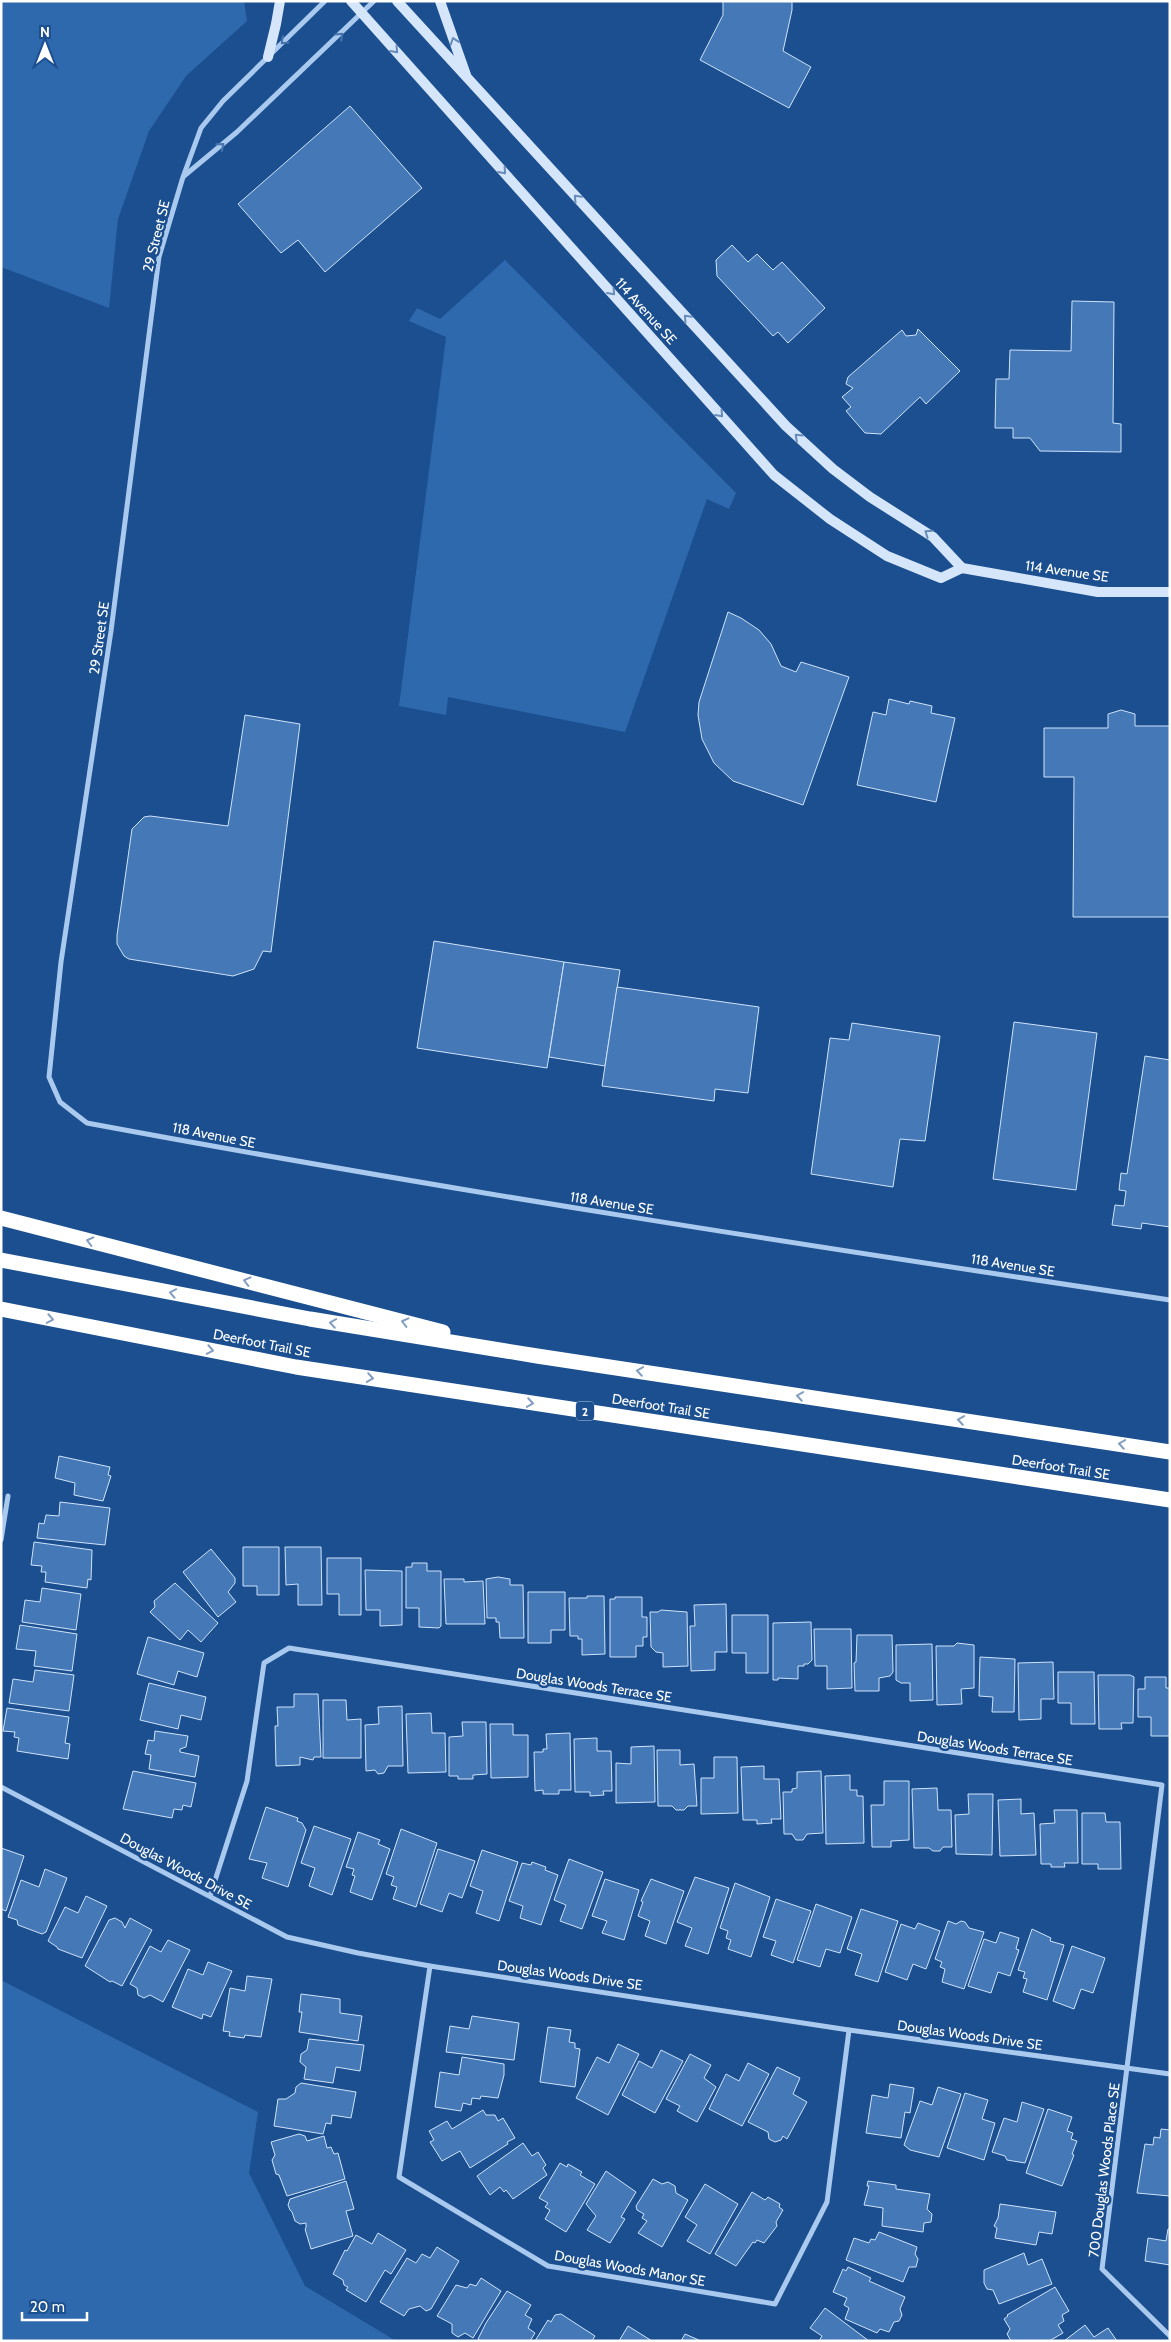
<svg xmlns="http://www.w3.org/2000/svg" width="1171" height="2342" font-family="Cabin,sans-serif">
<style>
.green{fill:#2e69ad}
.building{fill:#4478b7;stroke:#cfe3fa}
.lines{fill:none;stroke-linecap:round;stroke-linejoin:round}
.minor{stroke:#a9c9ee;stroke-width:5}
.secondary{stroke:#d6e6fa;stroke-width:10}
.motorway{stroke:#fff;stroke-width:15}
.oneway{stroke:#4674ac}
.oneway2{stroke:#668bba}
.oneway3{stroke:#829ec1}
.labels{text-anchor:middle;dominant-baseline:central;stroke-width:5;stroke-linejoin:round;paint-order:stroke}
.shield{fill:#1b4f8f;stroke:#bbcadd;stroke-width:1}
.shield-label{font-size:12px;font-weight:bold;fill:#fff}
.street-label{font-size:14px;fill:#fff;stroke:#1b4f8f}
</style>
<rect width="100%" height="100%" fill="#1b4f8f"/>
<!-- green -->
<g class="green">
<polygon points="1,1 244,1 247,21 186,76 149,131 118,219 109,308 1,267"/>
<polygon points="505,260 736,493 729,509 707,499 625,732 448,697 446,715 399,706 446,337 409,321 417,308 440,319"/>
<polygon points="1,1980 258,2112 249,2173 305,2286 396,2341 1,2341"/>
</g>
<!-- building -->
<g class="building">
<polygon points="723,1 792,1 792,10 783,51 811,67 789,108 700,60 723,15"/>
<polygon points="350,106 422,188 325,272 298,240 281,253 238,204"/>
<polygon points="732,245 748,262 757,254 773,270 782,262 825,308 788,343 778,332 773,336 717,276 716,260"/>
<polygon points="1072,301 1114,302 1113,423 1121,424 1121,452 1040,451 1030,438 1013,438 1013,428 995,428 996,379 1009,379 1010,350 1071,351"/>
<polygon points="918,329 960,371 926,404 920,397 881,434 865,433 846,411 851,407 842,397 853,388 846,384 848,377 902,330 906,336 916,335"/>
<polygon points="728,612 741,618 759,630 771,644 781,666 796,672 801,662 849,677 803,805 733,781 714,763 702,739 698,715 699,702"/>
<polygon points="889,699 909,704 910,701 932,706 931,713 955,718 936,802 857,785 873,712 886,715"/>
<polygon points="1121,710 1135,714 1135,726 1170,726 1170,917 1073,917 1074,777 1044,777 1044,728 1108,728 1108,714"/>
<polygon points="245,715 300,724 271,952 263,951 254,969 233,976 129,959 124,956 117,944 117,935 132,829 144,817 150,816 228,826"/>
<polygon points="434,941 564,962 547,1068 417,1048"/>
<polygon points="564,962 620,970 605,1066 549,1057"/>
<polygon points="617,987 759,1007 748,1093 715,1089 714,1101 602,1086"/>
<polygon points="1014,1022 1097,1033 1076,1190 993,1179"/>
<polygon points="852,1023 940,1036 925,1141 900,1139 893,1187 811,1174 830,1038 849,1040"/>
<polygon points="1145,1056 1170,1060 1170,1227 1142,1223 1141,1229 1112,1225 1115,1205 1124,1206 1126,1191 1119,1190 1121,1173 1127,1174"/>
<polygon points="59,1456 110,1467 108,1475 111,1476 103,1501 74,1495 75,1483 55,1478"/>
<polygon points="60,1502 110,1508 105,1545 37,1538 39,1523 44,1524 46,1515 59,1516"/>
<polygon points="34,1542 92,1550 91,1580 88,1579 87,1588 45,1582 46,1572 41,1572 42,1566 31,1565"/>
<polygon points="243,1547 279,1547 279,1595 257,1595 257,1586 243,1586"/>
<polygon points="285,1547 321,1547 322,1605 298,1605 298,1584 286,1585"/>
<polygon points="211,1549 235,1578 235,1583 228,1592 236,1602 218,1617 183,1572"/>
<polygon points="327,1558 361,1558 361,1615 339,1615 339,1594 327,1594"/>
<polygon points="412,1563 427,1563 427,1571 441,1571 441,1626 439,1628 419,1627 419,1608 406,1608 406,1567 412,1567"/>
<polygon points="365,1570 402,1571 402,1625 380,1626 380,1610 366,1610"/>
<polygon points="498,1577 510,1579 510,1585 523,1585 524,1638 500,1638 499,1622 496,1622 496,1618 487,1618 486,1579"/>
<polygon points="444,1579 464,1579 464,1582 483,1581 485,1624 446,1624"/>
<polygon points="175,1583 218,1623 201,1642 188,1630 180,1640 150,1612 155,1607 154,1601"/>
<polygon points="42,1588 81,1594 76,1630 22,1622 25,1600 40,1602"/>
<polygon points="528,1592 565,1592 565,1630 551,1630 551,1643 528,1643"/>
<polygon points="587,1596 604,1596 605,1654 582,1655 582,1639 578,1639 578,1636 570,1636 569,1598 587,1598"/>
<polygon points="615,1597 642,1597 642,1617 647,1617 647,1637 643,1637 643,1646 636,1646 636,1657 610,1657 610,1599 615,1599"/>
<polygon points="726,1604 727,1652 715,1652 715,1670 691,1671 690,1626 695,1626 694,1605"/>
<polygon points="661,1610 687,1612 688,1666 663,1667 663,1653 656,1652 651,1647 650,1612 658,1612"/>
<polygon points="732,1615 768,1615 768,1673 746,1673 746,1653 732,1653"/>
<polygon points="811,1622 812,1660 808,1664 804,1664 804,1666 798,1666 798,1679 778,1678 778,1680 773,1680 773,1623"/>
<polygon points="20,1625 77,1634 72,1671 34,1666 36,1651 16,1649"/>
<polygon points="814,1629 851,1629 852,1688 827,1689 827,1666 815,1666"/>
<polygon points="857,1635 892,1635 893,1672 890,1676 879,1678 879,1691 855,1691 854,1663 856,1662"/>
<polygon points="148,1637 204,1653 197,1677 178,1671 174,1685 137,1674"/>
<polygon points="957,1643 974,1645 974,1688 961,1689 962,1704 937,1705 936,1646 954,1646"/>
<polygon points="932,1644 933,1700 910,1701 910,1683 901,1683 896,1680 896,1645"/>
<polygon points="980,1657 1015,1659 1014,1712 992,1712 993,1697 979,1696"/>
<polygon points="1053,1662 1054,1699 1041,1699 1041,1719 1019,1720 1018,1663"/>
<polygon points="35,1670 74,1675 69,1711 9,1703 13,1679 33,1682"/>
<polygon points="1058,1672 1094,1672 1095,1724 1071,1724 1071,1703 1058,1703"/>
<polygon points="1098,1675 1130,1675 1134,1677 1133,1723 1121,1723 1122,1729 1099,1729"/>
<polygon points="1145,1677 1166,1677 1166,1688 1170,1688 1170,1736 1151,1736 1151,1717 1138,1717 1138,1689 1145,1689"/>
<polygon points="149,1683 206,1697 201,1720 181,1715 178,1729 140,1720"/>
<polygon points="294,1694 318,1694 321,1757 314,1757 313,1760 300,1757 300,1765 276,1766 275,1726 278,1726 277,1707 294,1707"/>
<polygon points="323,1700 346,1700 347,1720 361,1719 361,1758 323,1758"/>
<polygon points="402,1706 403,1766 388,1766 384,1773 378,1774 375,1770 366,1771 365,1725 379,1724 378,1707"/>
<polygon points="7,1708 69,1717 65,1743 70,1744 68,1759 17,1751 19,1738 14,1737 15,1732 3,1731"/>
<polygon points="431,1713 432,1733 445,1733 446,1772 408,1773 406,1714"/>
<polygon points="462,1722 486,1722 487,1774 473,1775 473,1779 458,1779 458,1776 449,1776 449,1737 463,1736"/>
<polygon points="490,1724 513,1724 513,1735 528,1735 528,1777 491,1778"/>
<polygon points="155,1731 188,1736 186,1747 180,1749 180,1752 199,1756 195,1777 149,1769 151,1755 145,1754 148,1740 154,1741"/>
<polygon points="570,1733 571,1790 559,1790 559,1794 543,1794 543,1790 535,1791 534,1752 543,1752 543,1749 547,1749 546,1734"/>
<polygon points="597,1738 597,1751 611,1751 612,1791 603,1791 604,1795 590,1796 590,1792 575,1792 574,1739"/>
<polygon points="654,1746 655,1802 616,1803 616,1763 631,1764 631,1747"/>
<polygon points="657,1750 680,1750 680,1765 694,1764 697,1806 688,1806 684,1810 676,1810 672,1806 658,1806"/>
<polygon points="714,1757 737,1757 738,1813 701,1814 701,1778 714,1778"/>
<polygon points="764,1766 764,1779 779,1779 781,1819 771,1819 772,1823 757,1824 757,1820 743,1820 741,1767"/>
<polygon points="133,1771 196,1783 191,1807 183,1805 182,1810 174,1809 172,1818 123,1809"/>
<polygon points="821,1771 823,1833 807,1834 803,1840 796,1840 792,1834 784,1834 783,1792 792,1792 792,1789 797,1788 797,1772"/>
<polygon points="850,1775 850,1790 857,1790 857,1796 863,1796 864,1843 826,1844 825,1776"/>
<polygon points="884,1781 909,1781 909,1840 891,1841 891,1847 872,1847 871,1805 884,1805"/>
<polygon points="937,1788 938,1810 951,1810 952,1847 943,1847 940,1851 933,1851 929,1848 914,1848 912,1789"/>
<polygon points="968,1794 993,1794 992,1855 956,1854 955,1815 969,1814"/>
<polygon points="1021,1799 1021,1814 1034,1813 1036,1855 1000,1856 998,1800"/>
<polygon points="266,1807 298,1818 297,1821 302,1823 306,1830 288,1887 262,1878 267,1863 249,1859"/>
<polygon points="1054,1810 1077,1810 1078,1863 1064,1863 1065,1867 1051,1867 1051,1864 1041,1864 1040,1824 1055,1823"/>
<polygon points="1082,1813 1105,1813 1106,1822 1120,1822 1121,1869 1098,1869 1098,1864 1082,1864"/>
<polygon points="314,1826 351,1839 332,1895 309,1886 315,1868 301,1863"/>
<polygon points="401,1829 437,1843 416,1907 393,1899 397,1887 391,1885 394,1877 386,1874"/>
<polygon points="358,1832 380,1840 378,1844 390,1849 372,1900 350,1892 355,1876 352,1875 354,1869 346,1867"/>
<polygon points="1,1848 24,1856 6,1911 1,1909"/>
<polygon points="438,1849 475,1861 462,1898 449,1893 442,1912 420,1904"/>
<polygon points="482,1850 518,1862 499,1921 476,1913 483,1891 470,1886"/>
<polygon points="569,1859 603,1872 582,1929 560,1921 566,1905 554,1900"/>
<polygon points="532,1862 546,1867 545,1870 558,1875 541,1925 520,1918 523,1906 509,1901 522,1863 531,1865"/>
<polygon points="45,1869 67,1878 46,1932 42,1934 18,1925 17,1920 8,1917 21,1880 39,1887"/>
<polygon points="695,1877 729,1888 708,1954 685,1946 692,1928 677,1922"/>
<polygon points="605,1879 639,1890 624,1940 602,1933 607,1921 592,1916"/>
<polygon points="651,1879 684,1891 666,1944 645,1936 650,1921 638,1916 643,1902 641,1901"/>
<polygon points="735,1883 770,1897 751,1957 728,1949 731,1940 726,1938 728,1931 720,1928"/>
<polygon points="86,1896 107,1906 82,1958 58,1949 57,1947 48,1941 65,1907 78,1913"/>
<polygon points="776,1899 811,1911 793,1963 771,1955 776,1941 763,1937"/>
<polygon points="816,1904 852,1917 840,1953 826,1949 820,1967 797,1960"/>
<polygon points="861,1909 898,1921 878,1982 855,1975 862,1954 847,1949"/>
<polygon points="115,1918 122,1922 125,1928 130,1918 152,1930 122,1986 112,1981 110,1982 85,1966 109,1920"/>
<polygon points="948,1921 956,1924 961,1921 965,1922 969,1928 984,1932 964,1989 942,1982 945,1969 940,1967 942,1962 935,1959"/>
<polygon points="918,1923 940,1931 926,1969 913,1964 907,1980 885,1972 901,1924 915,1929"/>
<polygon points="1032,1929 1051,1938 1050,1941 1064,1945 1047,2000 1023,1992 1027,1979 1023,1978 1025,1972 1018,1970"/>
<polygon points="1000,1932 1019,1938 1016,1949 1019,1950 1010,1976 998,1972 991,1993 968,1986 984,1939 996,1943"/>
<polygon points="168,1940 190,1950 163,2002 150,1995 144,1998 138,1995 137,1988 130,1984 150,1946 161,1952"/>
<polygon points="1072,1946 1105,1958 1093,1993 1081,1989 1074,2009 1053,2001"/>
<polygon points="208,1962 232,1971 211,2017 203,2014 202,2019 172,2007 188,1969 203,1975"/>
<polygon points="247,1976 272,1979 261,2037 245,2035 244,2038 229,2036 230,2032 223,2031 230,1988 245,1991"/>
<polygon points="301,1994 340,1999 340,2013 362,2016 358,2041 299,2032 302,2012 299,2012"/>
<polygon points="472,2016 519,2023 514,2060 446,2052 450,2026 469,2029"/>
<polygon points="548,2027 571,2030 569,2042 575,2043 575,2048 580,2049 575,2087 540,2082"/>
<polygon points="309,2039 364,2045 360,2071 336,2067 333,2083 304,2079 306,2067 300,2062 301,2054 307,2050"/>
<polygon points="618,2044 639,2054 608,2115 576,2098 597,2057 609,2063"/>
<polygon points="661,2050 683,2061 655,2113 622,2095 639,2061 652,2068"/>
<polygon points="690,2054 711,2065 704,2078 716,2087 697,2122 677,2111 680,2106 666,2099"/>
<polygon points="462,2057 504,2064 504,2075 498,2098 481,2096 480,2099 472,2098 471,2105 463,2103 461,2111 435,2107 440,2072 459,2075"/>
<polygon points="748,2063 769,2074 742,2126 709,2109 726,2074 739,2081"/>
<polygon points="777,2067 800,2078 793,2094 807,2102 787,2139 783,2136 781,2140 775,2142 769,2139 768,2132 748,2122"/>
<polygon points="301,2083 356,2092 351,2118 332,2115 331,2124 326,2123 323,2134 274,2126 278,2099 286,2099 295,2093 296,2087"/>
<polygon points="890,2084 914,2088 910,2113 905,2112 901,2138 866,2133 872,2095 888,2098"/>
<polygon points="938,2087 961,2094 939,2157 910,2150 904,2145 920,2101 932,2105"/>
<polygon points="965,2093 988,2100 982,2119 995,2123 984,2160 947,2148"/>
<polygon points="1022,2102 1044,2109 1025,2163 1007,2160 1005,2156 992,2152 1004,2118 1017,2122"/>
<polygon points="1048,2109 1072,2117 1067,2131 1073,2133 1071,2139 1077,2141 1072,2154 1074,2155 1062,2186 1026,2173"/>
<polygon points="483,2110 486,2115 495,2115 498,2121 503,2118 515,2138 507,2142 508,2144 470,2168 460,2151 442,2161 430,2142 434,2140 429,2131 447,2121 452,2129"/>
<polygon points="1161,2129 1170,2130 1170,2196 1137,2193 1145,2144 1153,2145 1154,2137 1160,2138"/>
<polygon points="299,2134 305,2136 307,2141 324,2136 327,2148 331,2147 334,2154 338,2153 345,2179 287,2196 279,2175 276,2174 272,2160 275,2155 271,2142"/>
<polygon points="523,2143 532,2156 538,2152 546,2165 543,2168 547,2175 513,2199 506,2190 504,2192 500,2187 490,2195 477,2176"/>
<polygon points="560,2163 567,2167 568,2164 582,2172 580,2175 595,2184 566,2232 545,2219 550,2210 545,2207 548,2203 539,2198"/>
<polygon points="606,2171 636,2192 621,2217 625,2219 610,2243 587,2230 596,2216 586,2204"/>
<polygon points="653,2179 662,2184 668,2182 675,2186 676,2193 688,2200 662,2247 638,2233 647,2221 642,2218 644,2214 637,2210 636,2206"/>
<polygon points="346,2181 354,2209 346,2211 353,2236 311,2249 305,2229 306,2228 306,2223 300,2224 295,2221 292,2212 290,2210 288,2205 290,2199"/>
<polygon points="868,2181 896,2185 896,2189 930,2194 927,2209 932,2214 931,2222 924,2223 923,2232 882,2226 883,2208 864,2205 869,2186 867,2186"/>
<polygon points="705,2184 738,2204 710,2254 687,2241 697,2225 685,2217"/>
<polygon points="752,2192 765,2200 768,2197 780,2204 779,2207 783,2210 776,2222 777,2226 764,2243 757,2240 755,2243 753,2242 736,2266 715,2254"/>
<polygon points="1000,2204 1056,2212 1052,2234 1039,2232 1036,2245 995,2238 997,2228 994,2226 998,2218"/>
<polygon points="1168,2229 1170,2229 1170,2265 1145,2261 1148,2238 1166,2241"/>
<polygon points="879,2232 917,2247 915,2254 918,2259 916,2267 909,2267 903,2282 846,2260 854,2238 869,2243 871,2239 875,2240"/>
<polygon points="378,2233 406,2250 391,2274 385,2270 366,2302 346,2290 348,2287 344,2285 343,2280 333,2274 345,2250 347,2251 356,2235 372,2244"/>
<polygon points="437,2247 459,2261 431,2309 426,2311 420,2306 409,2309 404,2316 380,2302 407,2258 416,2263 422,2254 430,2258"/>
<polygon points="1024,2253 1028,2265 1042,2259 1052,2284 999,2304 993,2290 987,2289 984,2283 984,2270"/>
<polygon points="848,2267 871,2278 869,2281 905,2297 900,2309 902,2315 899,2321 894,2322 889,2332 880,2329 877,2333 845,2319 849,2308 844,2305 847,2298 833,2292 843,2269 846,2271"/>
<polygon points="481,2278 501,2291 473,2338 465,2333 458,2337 452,2333 452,2324 437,2316 456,2285 467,2288 470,2284 476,2286"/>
<polygon points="1055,2287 1069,2311 1062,2315 1064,2321 1058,2325 1063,2333 1049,2341 1011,2341 1007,2334 1010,2329 1004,2319 1008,2316 1007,2315"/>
<polygon points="507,2291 531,2305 525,2315 532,2319 528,2328 535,2333 530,2341 481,2341 478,2339 486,2323"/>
<polygon points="825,2308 869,2341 819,2341 822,2336 810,2328"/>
<polygon points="561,2314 595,2336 592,2341 535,2341 548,2320 551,2322 555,2315"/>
<polygon points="1085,2325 1094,2337 1108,2328 1117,2341 1064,2341"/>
<polygon points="628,2326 652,2341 619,2341"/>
<polygon points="685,2334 701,2341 681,2341"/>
</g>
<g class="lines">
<!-- minor -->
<g class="minor">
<path d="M325,1L223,101L201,128L183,177L159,257L111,631L61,962L49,1077L60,1102L87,1123C446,1190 808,1246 1170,1300"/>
<polyline points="184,176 237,132 374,1"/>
<polyline points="1,1540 8,1496"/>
<polyline points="1,1787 287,1937 358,1953 430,1966 849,2030 1170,2074"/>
<polyline points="210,1896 247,1781 264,1663 289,1648 1162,1785 1102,2269 1170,2336"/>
<polyline points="430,1966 399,2177 548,2266 775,2304 827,2202 849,2030"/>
</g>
<!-- secondary -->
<g class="secondary">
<polyline points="351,1 774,475 830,519 887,556 941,578 962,568 1098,592 1170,592"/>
<polyline points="397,1 786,426 833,469 870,497 933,537 962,568"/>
<polyline points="440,1 466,75"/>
<polyline points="268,57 276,24 280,1"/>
</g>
<!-- motorway -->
<g class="motorway">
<polyline points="1,1218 443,1332"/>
<polyline points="1,1260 310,1319 537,1356 1170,1452"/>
<polyline points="1,1309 296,1367 1170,1500"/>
</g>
</g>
<!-- one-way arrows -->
<defs><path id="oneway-chevron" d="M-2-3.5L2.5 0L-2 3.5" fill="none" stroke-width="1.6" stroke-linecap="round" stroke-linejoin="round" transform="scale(1.25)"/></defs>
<g class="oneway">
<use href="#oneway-chevron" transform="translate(340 36) rotate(-44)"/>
<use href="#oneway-chevron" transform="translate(284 41) rotate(136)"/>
<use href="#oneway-chevron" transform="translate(221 146) rotate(-40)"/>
</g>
<g class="oneway2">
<use href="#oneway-chevron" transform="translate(454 41) rotate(-109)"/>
<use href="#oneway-chevron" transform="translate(395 50) rotate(48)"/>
<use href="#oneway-chevron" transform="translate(503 171) rotate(48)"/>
<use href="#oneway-chevron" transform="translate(577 198) rotate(-133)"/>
<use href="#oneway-chevron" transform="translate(612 292) rotate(48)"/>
<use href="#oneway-chevron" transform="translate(687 318) rotate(-133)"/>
<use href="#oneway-chevron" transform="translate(720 414) rotate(48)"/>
<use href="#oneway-chevron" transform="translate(798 437) rotate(-137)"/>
<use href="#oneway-chevron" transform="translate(928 533) rotate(-146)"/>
</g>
<g class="oneway3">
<use href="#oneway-chevron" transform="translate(90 1241) rotate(-166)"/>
<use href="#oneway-chevron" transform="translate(247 1281) rotate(-166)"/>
<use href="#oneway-chevron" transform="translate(173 1293) rotate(-169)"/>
<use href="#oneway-chevron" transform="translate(50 1319) rotate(11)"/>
<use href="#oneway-chevron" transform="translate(405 1322) rotate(-166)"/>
<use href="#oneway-chevron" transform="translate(333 1323) rotate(-171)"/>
<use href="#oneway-chevron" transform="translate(210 1350) rotate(11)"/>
<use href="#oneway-chevron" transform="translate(640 1371) rotate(-171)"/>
<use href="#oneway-chevron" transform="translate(370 1378) rotate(9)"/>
<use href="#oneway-chevron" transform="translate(800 1396) rotate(-171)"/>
<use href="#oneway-chevron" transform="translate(530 1403) rotate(9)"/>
<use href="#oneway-chevron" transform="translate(961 1420) rotate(-171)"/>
<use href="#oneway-chevron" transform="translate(1122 1444) rotate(-171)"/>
</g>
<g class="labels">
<!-- shield labels -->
<rect class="shield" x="576" y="1401.5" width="18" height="19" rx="4"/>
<g class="shield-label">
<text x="585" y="1411">2</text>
</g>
<!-- street labels -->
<g class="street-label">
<text transform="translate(156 236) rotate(-76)">29 Street SE</text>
<text transform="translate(646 311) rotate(48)">114 Avenue SE</text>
<text transform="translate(1067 571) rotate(8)">114 Avenue SE</text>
<text transform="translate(99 638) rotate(-82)">29 Street SE</text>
<text transform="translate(214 1135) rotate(11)">118 Avenue SE</text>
<text transform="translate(612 1203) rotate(9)">118 Avenue SE</text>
<text transform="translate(1013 1265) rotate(9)">118 Avenue SE</text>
<text transform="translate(262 1343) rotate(11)">Deerfoot Trail SE</text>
<text transform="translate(661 1406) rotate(9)">Deerfoot Trail SE</text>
<text transform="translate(1061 1467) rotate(9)">Deerfoot Trail SE</text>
<text transform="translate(594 1685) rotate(9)">Douglas Woods Terrace SE</text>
<text transform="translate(995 1748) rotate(9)">Douglas Woods Terrace SE</text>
<text transform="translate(186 1871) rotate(28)">Douglas Woods Drive SE</text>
<text transform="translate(570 1975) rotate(8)">Douglas Woods Drive SE</text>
<text transform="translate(970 2035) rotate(8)">Douglas Woods Drive SE</text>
<text transform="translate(1104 2170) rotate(-83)">700 Douglas Woods Place SE</text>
<text transform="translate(630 2268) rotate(10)">Douglas Woods Manor SE</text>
</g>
</g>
<!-- border -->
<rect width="1171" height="2342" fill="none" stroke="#ffffff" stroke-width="5"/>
<!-- north arrow -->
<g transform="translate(45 45)" stroke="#1b4f8f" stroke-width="4" paint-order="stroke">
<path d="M0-4L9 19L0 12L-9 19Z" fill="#ffffff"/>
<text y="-8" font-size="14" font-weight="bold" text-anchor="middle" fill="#ffffff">N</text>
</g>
<!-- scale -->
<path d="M22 2312v8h65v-8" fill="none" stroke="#ffffff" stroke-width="2.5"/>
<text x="30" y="2312" font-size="15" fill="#ffffff" stroke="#1b4f8f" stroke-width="4" paint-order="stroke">20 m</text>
</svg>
